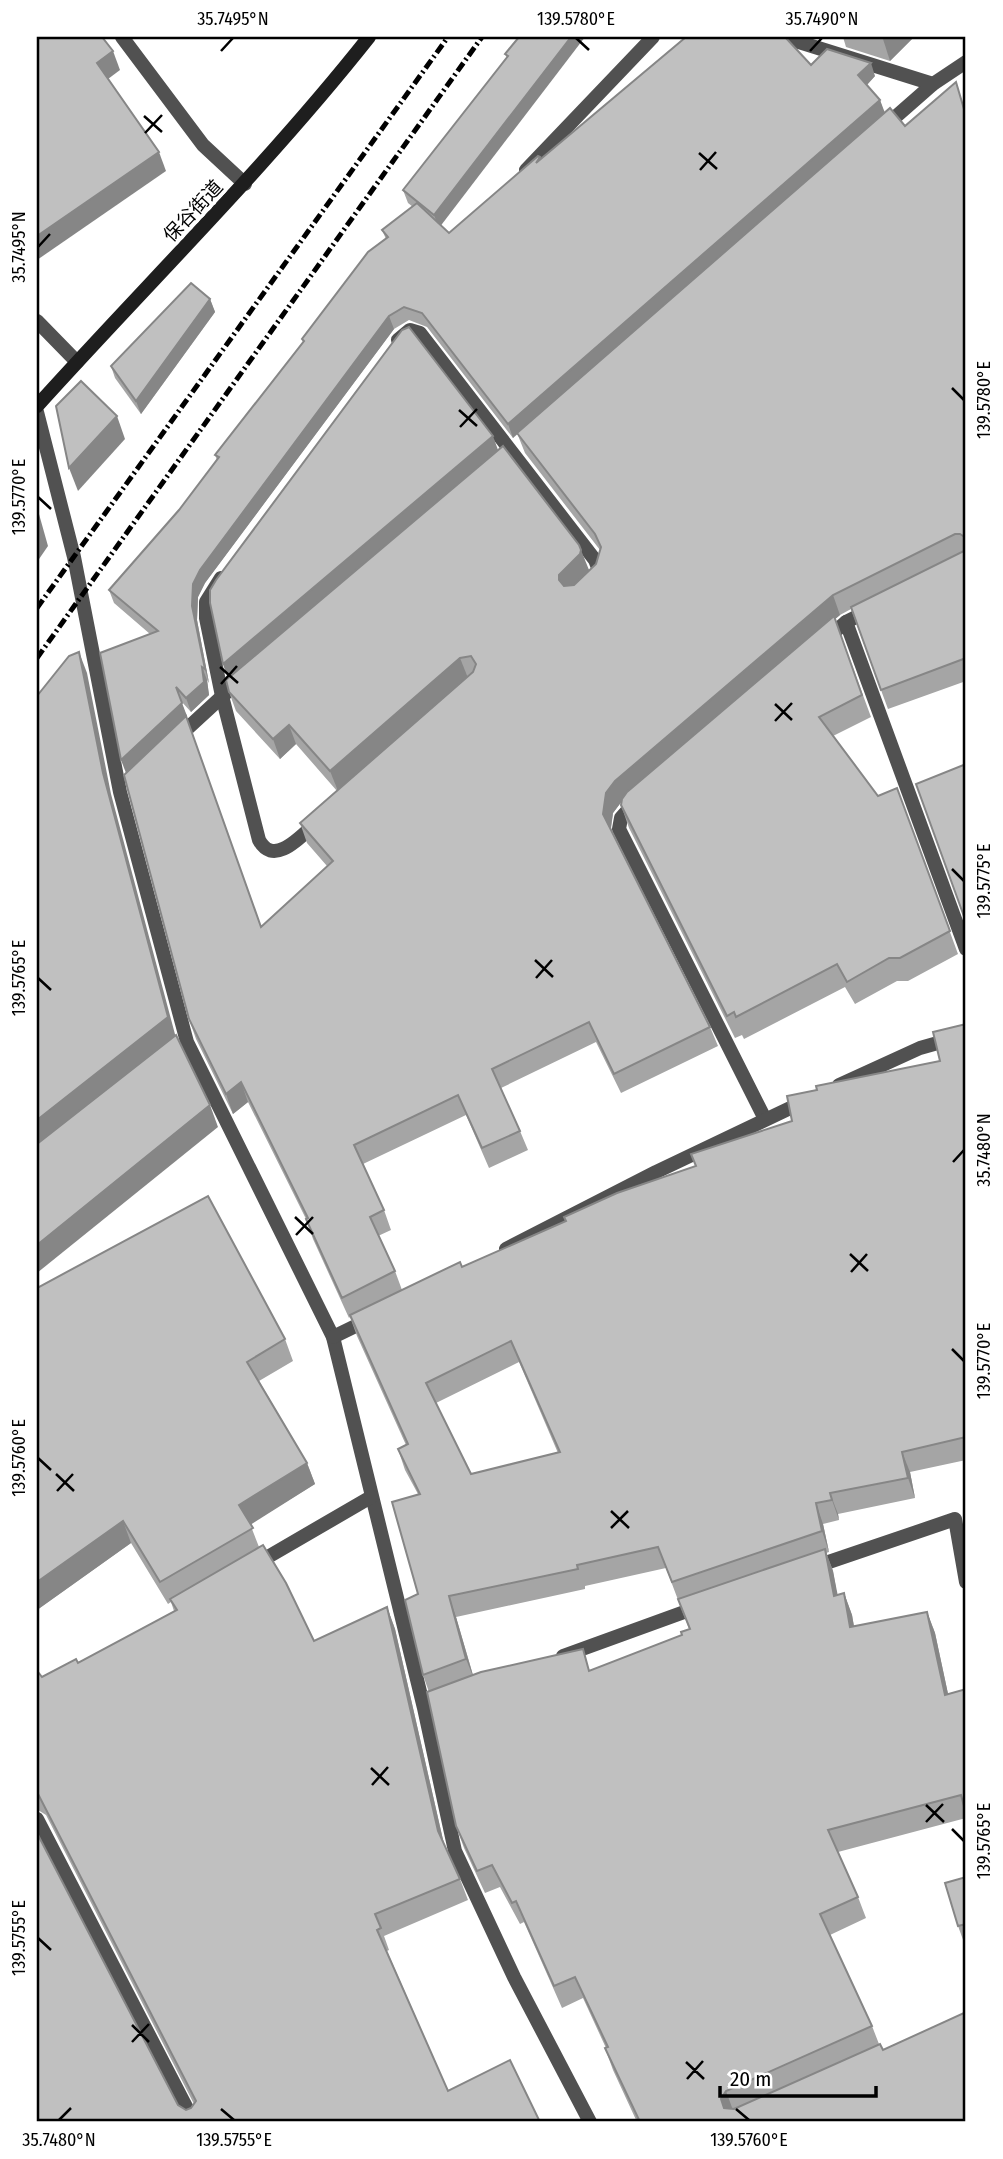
<svg xmlns="http://www.w3.org/2000/svg" width="1003" height="2159" font-family="'Fira Sans Condensed','Noto Sans JP',sans-serif">
<style>
.lines{fill:none;stroke-linecap:round;stroke-linejoin:round}
.minor{stroke:#515151;stroke-width:14}
.secondary{stroke:#1e1e1e;stroke-width:14}
.rail{stroke:#000;stroke-width:5;stroke-dasharray:10 3.5 2 3.5;stroke-linecap:butt}
.wall{fill:#a5a5a5;fill-rule:evenodd}
.shaded-wall{fill:#868686}
.building{fill:#c0c0c0;stroke:#868686;stroke-width:2;fill-rule:evenodd}
.ticks{fill:none;stroke:#000;stroke-width:2.5}
.labels{text-anchor:middle;dominant-baseline:central;stroke-width:7;stroke-linejoin:round;paint-order:stroke}
.street-label{font-size:19px;fill:#000;stroke:#fff}
.neatline{fill:none;stroke:#000;stroke-width:2.5}
.ticks-label{font-size:18px;text-anchor:middle;fill:#000}
</style>
<rect width="100%" height="100%" fill="#fff"/>
<g class="lines">
<!-- minor -->
<g class="minor">
<polyline points="122,37 203,145 245,184"/>
<polyline points="783,37 933,84"/>
<polyline points="884,127 933,84 966,62"/>
<polyline points="526,170 653,37"/>
<polyline points="37,321 77,362"/>
<polyline points="398,340 410,330 420,333 595,560 599,570 596,579"/>
<polyline points="37,412 74,557 120,792 187,1042 333,1337 424,1708 455,1851 514,1977 590,2122"/>
<path d="M221,578L206,602V618L222,696L259,840C274,868 302,835 317,822"/>
<polyline points="846,622 966,949"/>
<polyline points="825,640 846,622 872,609"/>
<polyline points="177,738 227,692"/>
<polyline points="636,801 621,818 619,829 765,1119"/>
<polyline points="839,1085 920,1048 966,1035"/>
<polyline points="506,1249 656,1172 805,1101"/>
<polyline points="333,1337 370,1319"/>
<polyline points="254,1565 371,1497"/>
<polyline points="814,1567 955,1519 966,1582"/>
<polyline points="563,1656 698,1607"/>
<polyline points="37,1819 194,2122"/>
</g>
<!-- secondary -->
<path class="secondary" d="M37,406C148,283 266,167 369,37"/>
<!-- rail -->
<g class="rail">
<polyline points="37,608 448,37"/>
<polyline points="37,658 482,37"/>
</g>
</g>
<!-- wall -->
<g class="wall">
<path d="M519,37L440,225L449,233L541,160L811,65L875,76L867,85L880,100L884,113L905,126L964,102L966,111V681L888,709L851,609L840,615L835,619L871,717L833,736L878,796L897,788L958,954L908,981H897L855,1004L845,987L744,1039L742,1035L735,1038L629,828L621,805L622,801L613,813L611,829L710,1027L718,1046L621,1093L596,1042L501,1088L520,1131L528,1150L489,1168L466,1115L363,1164L384,1210L391,1230L378,1236L395,1271L402,1290L462,1267L696,1166L792,1121L817,1090L940,1061L966,1024V1460L910,1472L915,1498L838,1514L839,1520L823,1524L829,1552L826,1553L833,1571L837,1595L844,1593L852,1615L854,1627L927,1612L935,1633L948,1694L966,1689V1818L838,1852L858,1897L866,1918L830,1935L872,2026L879,2044L883,2050L966,2122H637L613,2070L605,2048H606L583,1998L562,2008L524,1922L520,1924L500,1887L485,1893L464,1848L456,1826L429,1692L423,1675L418,1594V1494L405,1470L398,1449L406,1445L357,1336L350,1317L349,1318L313,1239L307,1221L248,1102L233,1114L196,1039L189,1019L126,773L150,634L114,603L109,590L179,510L217,460L215,455L303,342L302,339L386,239L382,230L413,207L408,203L403,190L507,58L505,54ZM409,320L427,327L513,438L517,433L525,453L600,550L596,564L588,572L589,570L498,450L223,664L228,678L229,692L236,711L280,759L296,744L337,791L300,823L307,843L327,866L261,927L181,701L191,712L209,695L207,680L209,683L197,620L198,597L205,583L394,329ZM519,1362L558,1453L471,1474L436,1403ZM666,1568L689,1629L682,1635L591,1671L473,1675L456,1617L585,1589V1586Z"/>
<polygon points="843,37 914,37 890,61 846,47"/>
<polygon points="210,299 215,312 141,414 115,378 111,366"/>
<polygon points="37,1288 285,1339 293,1361 259,1381 307,1463 315,1484 250,1524 259,1547 314,1641 387,1607 395,1629 444,1844 460,1879 468,1900 384,1936 389,1950 387,1951 448,2091 37,2122 178,2105 186,2110 191,2108 194,2104 46,1815 38,1810 37,1810 37,1672 42,1677 78,1663 174,1611 171,1602 168,1604 131,1543 37,1610"/>
<polygon points="966,1877 966,1948 958,1926"/>
</g>
<!-- shaded-wall -->
<g class="shaded-wall">
<polygon points="571,37 585,37 439,228 434,215"/>
<polygon points="885,37 914,37 890,61 883,39"/>
<polygon points="113,51 120,70 104,82 97,63"/>
<polygon points="871,63 875,76 863,89 858,75"/>
<polygon points="880,100 885,113 513,438 508,424"/>
<polygon points="159,152 166,171 37,260 37,236"/>
<polygon points="210,299 215,312 141,414 136,401"/>
<polygon points="389,316 394,329 205,583 198,597 197,620 209,683 205,669 192,606 193,584 200,570"/>
<polygon points="117,416 125,439 78,491 69,468"/>
<polygon points="493,436 498,450 228,678 223,664"/>
<polygon points="37,507 48,546 37,562"/>
<polygon points="581,550 589,570 587,574 566,594 559,580 559,575"/>
<polygon points="833,595 840,615 622,801 613,813 610,833 603,814 606,793 615,781"/>
<polygon points="79,652 87,673 111,794 176,1038 37,1148 37,1120 103,773"/>
<polygon points="460,658 468,678 338,791 330,771"/>
<polygon points="202,667 207,680 209,695 191,712 186,698"/>
<polygon points="182,703 187,716 126,773 121,760"/>
<polygon points="289,725 296,744 280,759 273,739"/>
<polygon points="241,1082 248,1102 233,1114 226,1094"/>
<polygon points="210,1105 218,1127 37,1273 37,1245"/>
<polygon points="902,1452 910,1472 915,1498 908,1478"/>
<polygon points="307,1463 315,1484 247,1527 239,1505"/>
<polygon points="830,1493 838,1514 839,1520 832,1500"/>
<polygon points="816,1503 823,1524 829,1552 822,1531"/>
<polygon points="123,1521 131,1543 37,1610 37,1582"/>
<polygon points="825,1549 833,1571 842,1617 834,1596"/>
<polygon points="844,1593 852,1615 858,1649 850,1627"/>
<polygon points="449,1596 456,1617 474,1679 466,1659"/>
<polygon points="387,1607 395,1629 446,1853 438,1831"/>
<polygon points="927,1612 935,1633 953,1717 945,1695"/>
<polygon points="726,2091 734,2113 729,2120 721,2099"/>
</g>
<!-- building -->
<g class="building">
<polygon points="37,37 102,37 113,51 97,63 159,152 37,236"/>
<polygon points="519,37 571,37 434,215 403,190 508,56 505,54"/>
<polygon points="686,37 785,37 811,65 827,49 871,63 858,75 880,100 508,424 422,313 404,307 389,316 200,570 193,584 192,606 205,669 202,667 204,682 186,698 176,687 182,703 121,760 100,653 158,631 109,590 179,510 219,457 215,455 304,341 302,339 368,252 388,237 382,230 417,203 449,233 538,156 540,157 536,163"/>
<polygon points="956,82 966,116 966,538 960,534 955,534 833,595 615,781 606,793 603,814 710,1027 614,1074 589,1022 492,1069 520,1131 482,1148 458,1095 354,1145 384,1210 370,1217 395,1271 342,1298 306,1219 308,1218 241,1082 226,1094 189,1019 124,775 186,716 261,927 333,861 300,823 473,672 476,664 471,656 460,658 330,771 289,725 273,739 229,692 226,680 503,446 579,545 581,550 580,554 559,575 559,580 564,586 574,585 596,564 601,547 595,534 517,433 890,108 905,126"/>
<polygon points="191,283 210,299 136,401 111,366"/>
<polygon points="409,327 493,436 223,664 210,603 210,590 216,580 402,330"/>
<polygon points="81,381 117,416 69,468 56,406"/>
<polygon points="966,548 966,658 881,690 851,607 964,551"/>
<polygon points="834,616 862,695 819,717 878,796 897,788 950,931 900,958 889,958 847,982 837,964 736,1017 734,1012 727,1016 621,805 622,799 627,792"/>
<polygon points="79,652 103,773 168,1017 37,1120 37,696 69,656"/>
<polygon points="966,764 966,922 916,784"/>
<path d="M966,1024V1437L902,1452L908,1478L830,1493L832,1500L816,1503L822,1531L672,1582L658,1547L577,1565L578,1569L449,1596L466,1659L423,1675L405,1600L418,1594L392,1502L420,1494L398,1449L408,1444L350,1315L460,1262L462,1267L566,1221L564,1217L617,1193L696,1166L691,1154L792,1121L787,1096L817,1090L816,1086L940,1061L933,1032ZM511,1341L560,1452L471,1474L426,1383Z"/>
<polygon points="176,1035 210,1105 37,1245 37,1144"/>
<polygon points="208,1196 285,1339 247,1362 307,1463 239,1505 253,1528 160,1582 123,1521 37,1582 37,1288"/>
<polygon points="263,1545 286,1583 314,1641 387,1607 438,1831 460,1879 375,1914 381,1928 377,1930 448,2091 510,2060 540,2122 37,2122 37,1833 178,2105 186,2110 191,2108 196,2101 37,1792 37,1672 38,1672 42,1677 76,1659 78,1663 177,1610 170,1599"/>
<polygon points="825,1549 834,1596 844,1593 850,1627 927,1612 945,1695 966,1689 966,1814 961,1795 828,1830 858,1897 820,1914 872,2026 726,2091 721,2099 724,2108 734,2109 880,2044 883,2050 966,2012 966,2122 640,2122 605,2048 608,2047 575,1977 554,1986 516,1901 512,1903 492,1865 477,1871 456,1826 427,1692 481,1672 583,1649 589,1671 682,1635 681,1632 690,1629 678,1599"/>
<polygon points="966,1877 966,1925 966,1924 958,1926 945,1883"/>
</g>
<!-- ticks -->
<path class="ticks" d="M576,38L589,50M221,51L233,38M810,51L822,38M144,116L162,132M145,133L162,115M699,153L717,169M700,170L716,152M38,247L50,234M952,388L964,400M459,410L477,426M460,427L477,409M38,497L51,509M220,667L238,683M221,684L237,666M775,704L792,720M775,721L792,703M952,869L964,881M535,960L553,977M38,978L51,990M536,978L552,960M953,1162L964,1150M295,1217L313,1234M296,1235L313,1217M850,1254L868,1271M851,1272L867,1254M952,1349L964,1361M38,1458L51,1470M56,1474L74,1491M57,1491L73,1474M611,1511L629,1528M611,1528L628,1511M371,1768L389,1785M372,1785L388,1767M926,1805L944,1822M926,1822L943,1804M952,1829L964,1841M38,1938L51,1950M132,2025L149,2042M132,2042L149,2024M686,2062L704,2079M687,2079L703,2061M221,2109L234,2120M736,2109L749,2120M59,2120L71,2108"/>
<g class="labels">
<!-- street labels -->
<g class="street-label">
<text transform="translate(193 211) rotate(-47)">保谷街道</text>
</g>
</g>
<!-- border -->
<rect width="1003" height="2159" fill="none" stroke="#ffffff" stroke-width="77"/>
<!-- scale -->
<path d="M720 2086v10h156v-10" fill="none" stroke="#000000" stroke-width="3.5"/>
<text x="730" y="2086" font-size="21" fill="#000000" stroke="#ffffff" stroke-width="5" paint-order="stroke">20 m</text>
<rect x="38" y="38" width="926" height="2082" class="neatline"/>
<g class="ticks-label">
<text x="233" y="25">35.7495°N</text>
<text x="576" y="25">139.5780°E</text>
<text x="822" y="25">35.7490°N</text>
<text transform="translate(19 247) rotate(-90)" y="6">35.7495°N</text>
<text transform="translate(984 400) rotate(-90)" y="6">139.5780°E</text>
<text transform="translate(19 497) rotate(-90)" y="6">139.5770°E</text>
<text transform="translate(984 881) rotate(-90)" y="6">139.5775°E</text>
<text transform="translate(19 978) rotate(-90)" y="6">139.5765°E</text>
<text transform="translate(984 1150) rotate(-90)" y="6">35.7480°N</text>
<text transform="translate(984 1361) rotate(-90)" y="6">139.5770°E</text>
<text transform="translate(19 1458) rotate(-90)" y="6">139.5760°E</text>
<text transform="translate(984 1841) rotate(-90)" y="6">139.5765°E</text>
<text transform="translate(19 1938) rotate(-90)" y="6">139.5755°E</text>
<text x="59" y="2146">35.7480°N</text>
<text x="234" y="2146">139.5755°E</text>
<text x="749" y="2146">139.5760°E</text>
</g>
</svg>
